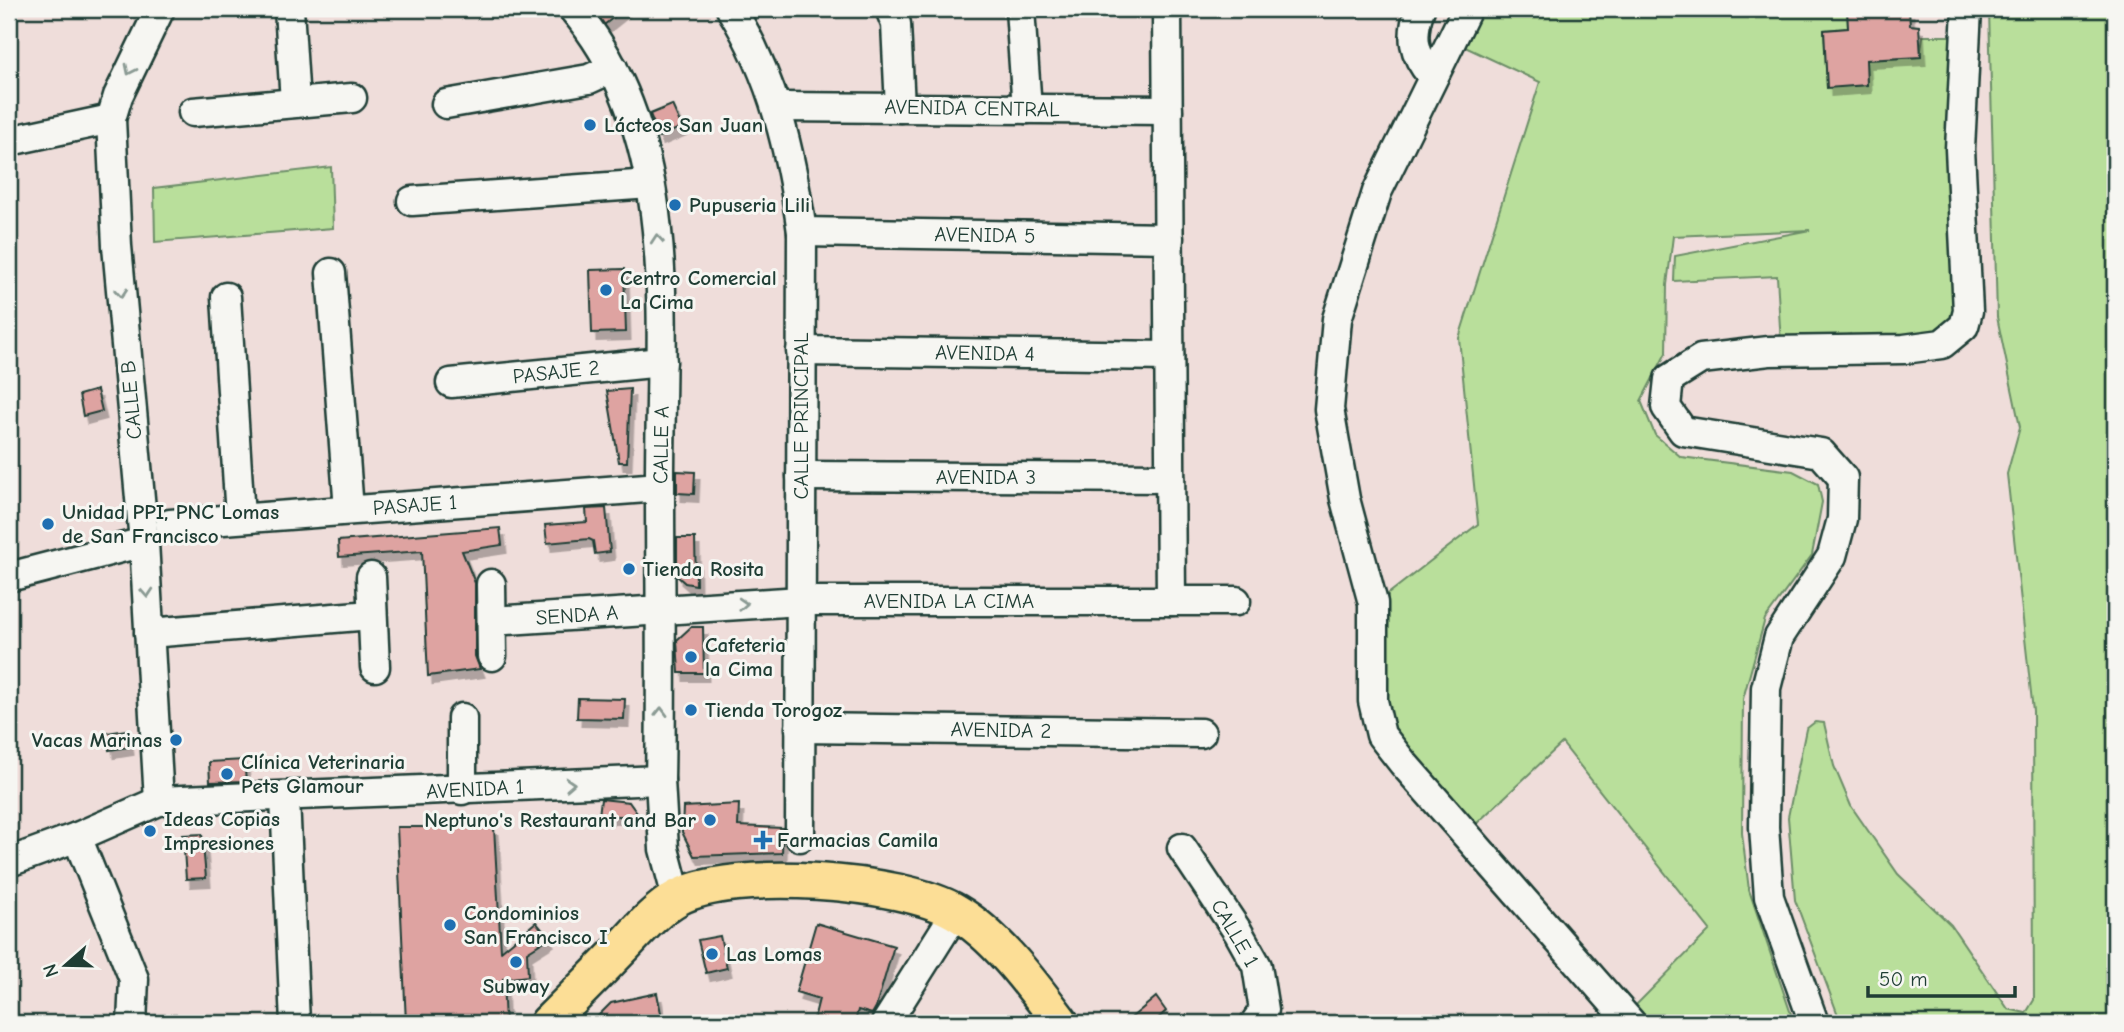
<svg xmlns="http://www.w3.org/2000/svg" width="2124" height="1032" font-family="'Comic Neue',sans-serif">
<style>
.green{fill:#b9df9b;stroke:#6c8e68;stroke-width:2}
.building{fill:#dea3a1;stroke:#1f3d34;stroke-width:2;filter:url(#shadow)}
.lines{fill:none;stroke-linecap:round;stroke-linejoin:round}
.minor-casing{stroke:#1f3d34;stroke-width:33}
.major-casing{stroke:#1f3d34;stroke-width:40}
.minor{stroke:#f6f6f2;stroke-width:28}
.major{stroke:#fcde96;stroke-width:35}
.oneway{stroke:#8a9a93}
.poi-dot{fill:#1f6fb2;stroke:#f6f6f2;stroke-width:2.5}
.labels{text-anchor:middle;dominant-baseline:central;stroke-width:6;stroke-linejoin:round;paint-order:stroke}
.street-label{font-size:21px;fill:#1f3d34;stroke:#f6f6f2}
.poi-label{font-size:21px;font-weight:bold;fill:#1f3d34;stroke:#f6f6f2;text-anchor:start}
</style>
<defs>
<filter id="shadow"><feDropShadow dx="4.5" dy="8" stdDeviation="0" flood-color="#0004"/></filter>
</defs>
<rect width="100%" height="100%" fill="#efddda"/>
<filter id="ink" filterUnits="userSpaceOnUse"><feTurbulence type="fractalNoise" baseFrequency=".0143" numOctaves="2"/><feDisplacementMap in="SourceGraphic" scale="14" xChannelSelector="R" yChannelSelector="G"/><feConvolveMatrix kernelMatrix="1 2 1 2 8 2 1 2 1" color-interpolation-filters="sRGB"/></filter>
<g filter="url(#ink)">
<!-- green -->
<g class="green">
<polygon points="1467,9 1847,9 1848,28 1824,30 1827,87 1867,85 1866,60 1920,57 1923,36 1953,36 1961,316 1941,337 1853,345 1850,334 1823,345 1781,345 1777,276 1674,281 1675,256 1810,230 1673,236 1667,285 1666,353 1641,401 1655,435 1681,457 1793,471 1818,484 1822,502 1812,555 1765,619 1743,699 1742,833 1749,890 1794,1023 1647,1023 1634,1007 1710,930 1562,743 1475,825 1386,736 1382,698 1388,594 1478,524 1459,338 1540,82 1450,40"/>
<polygon points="1989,9 2115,9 2115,1023 1841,1023 1795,900 1788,817 1806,729 1815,722 1824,723 1834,766 1851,806 1898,874 1951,925 2008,1009 2026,1013 2034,1000 2033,711 2007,474 2020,427 1997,317"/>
<polygon points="331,167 333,228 155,242 154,188"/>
</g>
<!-- building -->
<g class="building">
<polygon points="593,9 624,9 604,25"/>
<polygon points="1847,9 1909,9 1910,25 1919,26 1921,57 1866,60 1867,85 1827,88 1824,30 1848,28"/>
<polygon points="672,105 682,127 659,137 650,114"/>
<polygon points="624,269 626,332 592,333 590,270"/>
<polygon points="630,389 627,462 619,462 607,391"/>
<polygon points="97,390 102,411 83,416 79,395"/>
<polygon points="677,471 695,472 694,494 677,493"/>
<polygon points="606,508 610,552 595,554 593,541 589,539 547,543 545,525 587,522 586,509"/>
<polygon points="500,528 502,545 462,551 475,583 475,656 480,669 428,676 422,551 339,557 338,541"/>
<polygon points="677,538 695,538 696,585 685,583 677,576"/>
<polygon points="691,627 703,627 704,673 679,673 677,640"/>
<polygon points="578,698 625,699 624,719 577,718"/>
<polygon points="127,730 129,747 109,750 107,733"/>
<polygon points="244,760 246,781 210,782 209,762"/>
<polygon points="601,799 629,802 639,816 599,816"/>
<polygon points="739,804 738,826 783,828 782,853 694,856 682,832 683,807"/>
<polygon points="397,827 494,827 501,951 536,922 549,938 527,952 528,976 503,979 505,1023 406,1023"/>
<polygon points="202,834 206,878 186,879 183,835"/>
<polygon points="816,923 894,946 876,1007 872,1014 858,1010 855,1023 829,1023 814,1019 819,999 796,992"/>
<polygon points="720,936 727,968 706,973 698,940"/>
<polygon points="657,993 663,1023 591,1023 611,1003"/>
<polygon points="1156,997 1166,1011 1153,1023 1125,1023"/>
</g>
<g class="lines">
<!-- minor casing -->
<g class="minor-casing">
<g id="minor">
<polyline points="289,9 295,102"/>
<path d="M573,9C684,139 659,330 660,488C660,586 662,683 660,780L664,849L677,898"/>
<path d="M731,9C774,77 791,154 802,232L800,837"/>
<polyline points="890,9 896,24 900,108"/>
<polyline points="1020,9 1027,109"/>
<polyline points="1167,9 1171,601"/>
<path d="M1420,9C1410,36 1413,54 1432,76"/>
<polyline points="1467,9 1377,192 1337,319 1329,409 1345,499 1373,603 1373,701 1381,735 1403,763 1631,1023"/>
<polyline points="446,104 589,79 613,68"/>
<polyline points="777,107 1168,110"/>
<polyline points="193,112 352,98"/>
<polyline points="9,141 111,119"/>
<polyline points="412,201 650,184"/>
<polyline points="802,232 1169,238"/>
<polyline points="331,273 349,510"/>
<polyline points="226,297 240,517"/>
<polyline points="801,351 1169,356"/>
<polyline points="451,383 662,362"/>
<polyline points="801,476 1170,478"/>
<polyline points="170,524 660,487"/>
<polyline points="9,577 144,542"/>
<polyline points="371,577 375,667"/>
<polyline points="491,584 492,656"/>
<polyline points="492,621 801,601 1236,601"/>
<polyline points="149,633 371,615"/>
<polyline points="462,718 462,790"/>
<polyline points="800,728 1201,733"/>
<polyline points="285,798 295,1023"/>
<polyline points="159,801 144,542 117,246 111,119 118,96 160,9"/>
<polyline points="77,837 134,979 132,1023"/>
<polyline points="1182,848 1238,932 1257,966 1264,1010 1255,1023"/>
<polyline points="9,862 77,837 159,801 660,780"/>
<polyline points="886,1023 956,912"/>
<polyline points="1814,1023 1769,897 1764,827 1765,754 1766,688 1779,637 1832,556 1842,519 1843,478 1821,453 1683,431 1666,407 1669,379 1701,359 1769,351 1904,349 1942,344 1964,326 1968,311 1960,149 1967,9"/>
</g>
</g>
<!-- major casing -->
<g class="major-casing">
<path id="major" d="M548,1023C573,998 598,973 622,948C639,930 656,910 677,898C732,867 902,880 956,912C997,936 1033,986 1061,1023"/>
</g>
<!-- minor -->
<use href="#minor" class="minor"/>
<!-- major -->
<use href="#major" class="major"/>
</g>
<!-- one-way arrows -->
<defs><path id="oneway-chevron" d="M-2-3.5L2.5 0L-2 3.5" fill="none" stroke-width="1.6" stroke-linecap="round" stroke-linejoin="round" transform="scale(1.75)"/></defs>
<g class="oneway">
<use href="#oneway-chevron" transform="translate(130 70) rotate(116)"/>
<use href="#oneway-chevron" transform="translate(657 239) rotate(-95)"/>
<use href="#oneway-chevron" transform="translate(121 293) rotate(85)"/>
<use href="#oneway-chevron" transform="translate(147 593) rotate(86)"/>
<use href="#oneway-chevron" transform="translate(743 604) rotate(-3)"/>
<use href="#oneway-chevron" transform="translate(661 712) rotate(-89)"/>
<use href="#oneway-chevron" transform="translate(570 784) rotate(-3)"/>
</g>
</g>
<!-- markers -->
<g class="poi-dot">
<circle cx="590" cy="125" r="7"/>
<circle cx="675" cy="205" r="7"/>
<circle cx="606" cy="290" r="7"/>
<circle cx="48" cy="524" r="7"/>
<circle cx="629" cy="569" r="7"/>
<circle cx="691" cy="657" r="7"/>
<circle cx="691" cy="710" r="7"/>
<circle cx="176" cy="740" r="7"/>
<circle cx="227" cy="774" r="7"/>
<circle cx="710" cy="820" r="7"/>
<circle cx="150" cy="831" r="7"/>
<path d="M759.5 829.5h7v7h7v7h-7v7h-7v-7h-7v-7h7z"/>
<circle cx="450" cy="925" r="7"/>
<circle cx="712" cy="954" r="7"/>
<circle cx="516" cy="962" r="7"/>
</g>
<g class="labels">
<!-- street labels -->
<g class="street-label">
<text transform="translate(972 108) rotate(1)">AVENIDA CENTRAL</text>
<text transform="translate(985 235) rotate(1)">AVENIDA 5</text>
<text transform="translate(985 353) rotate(1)">AVENIDA 4</text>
<text transform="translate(556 372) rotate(-6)">PASAJE 2</text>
<text transform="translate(131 400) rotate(-95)">CALLE B</text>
<text transform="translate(801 416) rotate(-90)">CALLE PRINCIPAL</text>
<text transform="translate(661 445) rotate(-89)">CALLE A</text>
<text x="986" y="477">AVENIDA 3</text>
<text transform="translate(415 505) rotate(-4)">PASAJE 1</text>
<text x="949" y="601">AVENIDA LA CIMA</text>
<text transform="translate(577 615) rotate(-4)">SENDA A</text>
<text transform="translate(1001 730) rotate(1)">AVENIDA 2</text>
<text transform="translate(475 789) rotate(-3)">AVENIDA 1</text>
<text transform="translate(1235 933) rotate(60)">CALLE 1</text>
</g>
<!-- poi labels -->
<g class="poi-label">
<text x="604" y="125">Lácteos San Juan</text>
<text x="689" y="205">Pupuseria Lili</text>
<text x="620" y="278">Centro Comercial<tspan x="620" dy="24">La Cima</tspan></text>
<text x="62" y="512">Unidad PPI, PNC Lomas<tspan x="62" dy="24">de San Francisco</tspan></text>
<text x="643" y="569">Tienda Rosita</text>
<text x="705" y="645">Cafeteria<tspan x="705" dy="24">la Cima</tspan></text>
<text x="705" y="710">Tienda Torogoz</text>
<text x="162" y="740" text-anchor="end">Vacas Marinas</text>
<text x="241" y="762">Clínica Veterinaria<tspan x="241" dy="24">Pets Glamour</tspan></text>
<text x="164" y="819">Ideas Copias<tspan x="164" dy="24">Impresiones</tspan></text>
<text x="696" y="820" text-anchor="end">Neptuno's Restaurant and Bar</text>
<text x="777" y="840">Farmacias Camila</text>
<text x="464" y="913">Condominios<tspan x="464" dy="24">San Francisco I</tspan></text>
<text x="726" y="954">Las Lomas</text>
<text x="516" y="986" text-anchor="middle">Subway</text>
</g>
</g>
<!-- margin -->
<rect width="2124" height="1032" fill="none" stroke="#f6f6f2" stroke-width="35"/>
<rect x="18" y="18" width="2089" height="997" fill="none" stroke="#1f3d34" stroke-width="2.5" filter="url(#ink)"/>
<!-- north arrow -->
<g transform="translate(66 965) rotate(250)" stroke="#f6f6f2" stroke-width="5" paint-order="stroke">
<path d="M0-5L12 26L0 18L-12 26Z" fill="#1f3d34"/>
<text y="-10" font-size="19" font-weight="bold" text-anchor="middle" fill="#1f3d34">N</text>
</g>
<!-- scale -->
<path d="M1868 986v10h147v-10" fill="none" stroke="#1f3d34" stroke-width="3.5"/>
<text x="1879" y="986" font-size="21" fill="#1f3d34" stroke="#f6f6f2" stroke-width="5" paint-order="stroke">50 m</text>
</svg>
